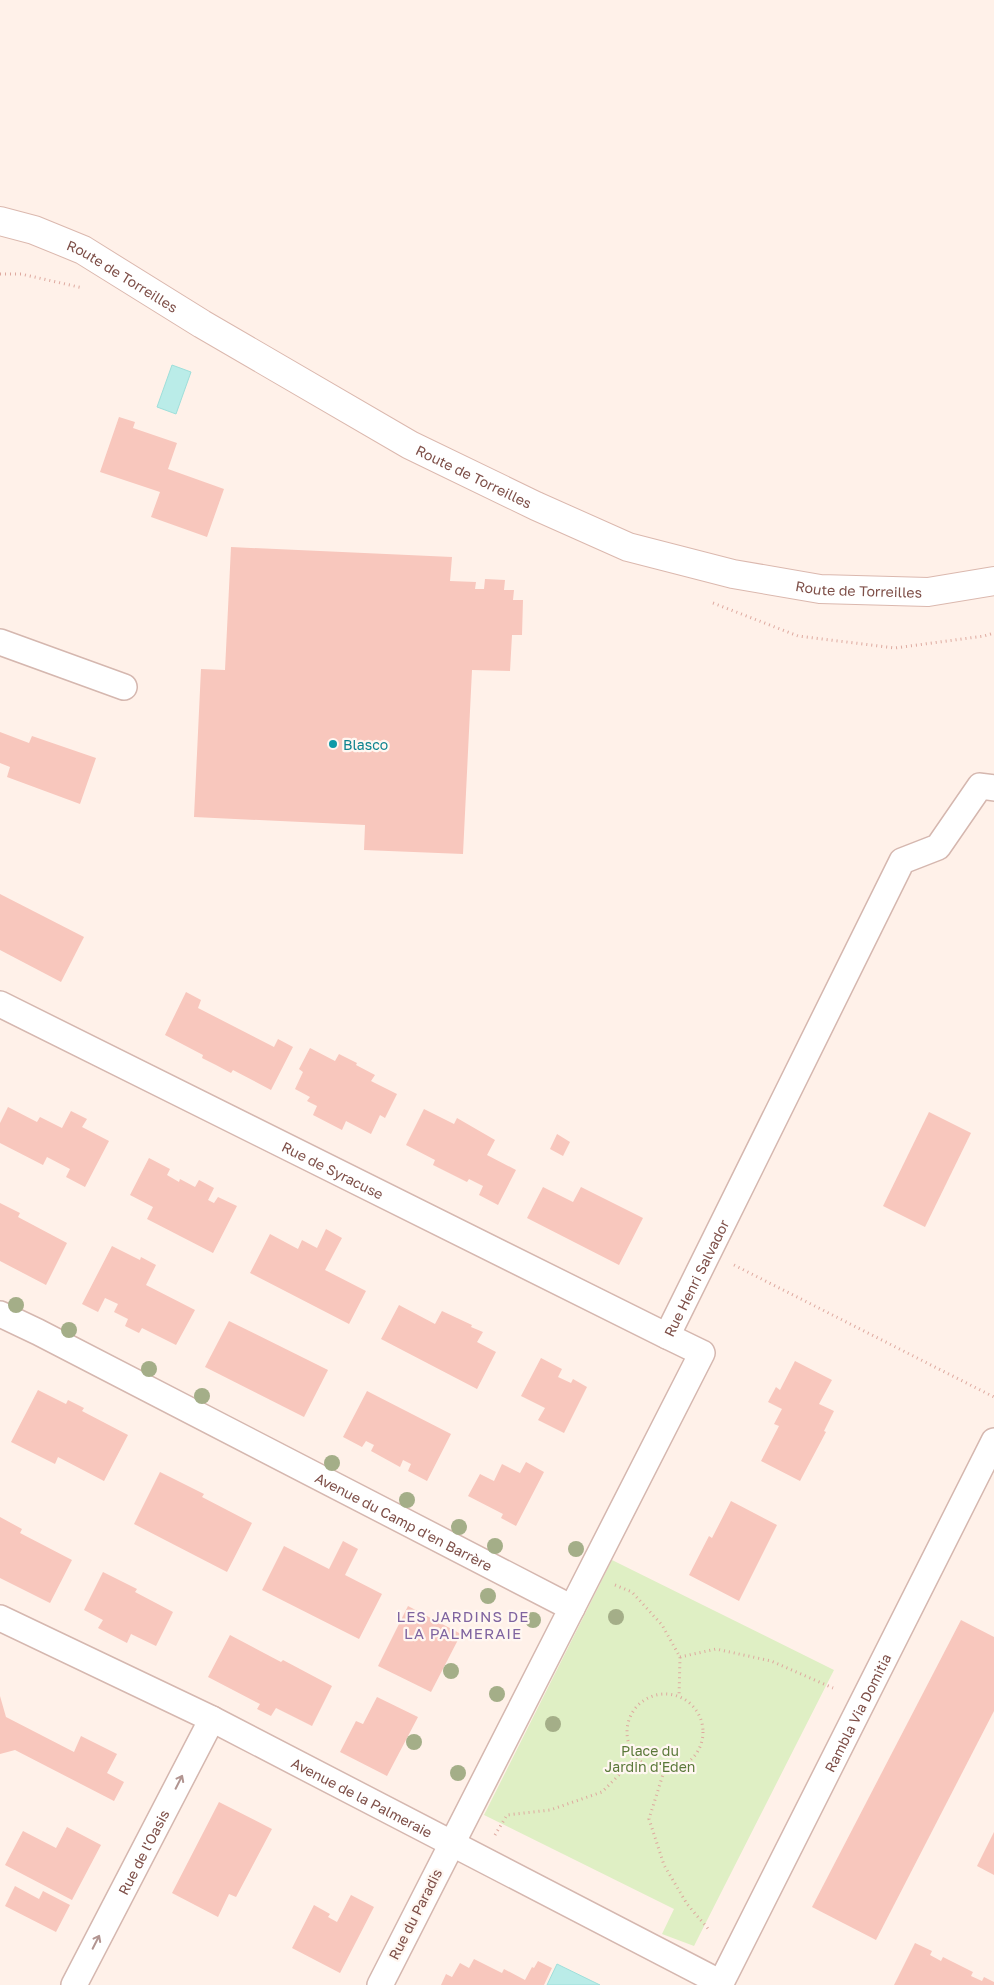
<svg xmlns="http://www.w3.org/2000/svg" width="994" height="1985" font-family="'Golos Text',sans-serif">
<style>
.green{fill:#dfefc4}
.water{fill:#baece8;stroke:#9fdfda}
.building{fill:#f8c7bd}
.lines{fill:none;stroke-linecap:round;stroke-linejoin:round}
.street-casing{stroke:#d5b7af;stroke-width:28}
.secondary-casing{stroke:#dbb8ae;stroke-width:30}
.path{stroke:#dea99f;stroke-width:3;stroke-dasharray:1 4;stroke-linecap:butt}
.street{stroke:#fff;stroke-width:25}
.secondary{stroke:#fff;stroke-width:28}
.tree{fill:#a4ae88}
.oneway{stroke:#b29591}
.culture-dot{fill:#0f9aa8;stroke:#fff7f1;stroke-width:2}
.labels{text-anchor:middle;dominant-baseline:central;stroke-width:4.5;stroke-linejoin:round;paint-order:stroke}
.street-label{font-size:14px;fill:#7e4f48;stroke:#fff7f1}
.culture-label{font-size:14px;fill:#0d838f;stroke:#fff7f1;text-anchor:start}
.park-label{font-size:14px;fill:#5a7839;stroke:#fff7f1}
.neighbourhood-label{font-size:15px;letter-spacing:1px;fill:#7f64a0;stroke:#fff7f1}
</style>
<rect width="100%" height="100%" fill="#fff1e9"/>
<!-- green -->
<polygon class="green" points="612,1560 834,1670 694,1946 662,1934 674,1909 484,1815"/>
<!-- water -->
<g class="water">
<polygon points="172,365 191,372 176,414 157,407"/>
<polygon points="557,1964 600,1985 547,1985"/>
</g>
<!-- building -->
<g class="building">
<polygon points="119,417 135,422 133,428 177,443 168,469 224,489 207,537 151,517 160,492 100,472"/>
<polygon points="231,547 452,557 450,581 476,582 475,589 484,589 485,579 505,580 504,590 514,590 513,600 523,600 522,635 512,635 510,671 472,670 463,854 364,850 365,825 194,817 201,669 225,670"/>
<polygon points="0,732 29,743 32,736 96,758 80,804 7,777 10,767 0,763"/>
<polygon points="0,894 84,937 61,982 0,950"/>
<polygon points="186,992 201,1000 198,1008 274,1047 278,1039 293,1047 271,1090 233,1070 231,1073 216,1065 202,1058 203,1055 165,1035"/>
<polygon points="310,1048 335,1061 339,1054 357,1063 356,1065 375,1075 371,1081 397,1094 385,1118 380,1115 371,1134 346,1121 342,1130 313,1115 317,1106 307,1101 310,1097 295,1089 303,1072 299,1069"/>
<polygon points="8,1107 37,1122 40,1117 62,1128 71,1111 87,1119 82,1127 109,1141 85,1187 66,1177 70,1169 47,1157 43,1165 0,1143 0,1123"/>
<polygon points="424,1109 454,1124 457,1118 495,1140 487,1155 516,1170 498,1205 479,1195 483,1186 469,1179 467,1182 433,1165 435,1160 406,1145"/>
<polygon points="929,1112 971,1133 925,1227 883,1206"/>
<polygon points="557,1134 570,1142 563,1156 550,1149"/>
<polygon points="149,1158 170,1169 167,1175 179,1182 180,1179 195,1187 199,1180 214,1188 208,1200 214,1203 218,1197 237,1206 213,1253 147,1219 153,1207 130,1195"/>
<polygon points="543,1187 573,1202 581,1187 643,1218 619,1265 527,1218"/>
<polygon points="0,1203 20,1213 18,1217 67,1243 46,1285 0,1261"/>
<polygon points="326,1229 342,1238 325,1270 366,1291 349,1324 250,1273 270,1234 298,1249 302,1240 317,1248"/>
<polygon points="112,1246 140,1260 141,1257 156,1265 146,1285 195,1310 176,1345 142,1328 139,1333 125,1326 128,1319 114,1312 118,1304 105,1298 98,1312 82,1304"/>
<polygon points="399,1305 435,1324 442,1311 472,1325 471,1327 483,1332 477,1342 496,1352 477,1389 381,1339"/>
<polygon points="229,1321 328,1370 304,1417 205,1367"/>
<polygon points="541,1358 562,1369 558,1377 571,1383 573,1379 587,1387 564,1433 538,1420 545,1408 521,1396"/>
<polygon points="795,1361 832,1380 819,1404 834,1411 824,1431 826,1432 800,1481 761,1461 779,1426 774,1424 782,1409 768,1402 776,1387 780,1390"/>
<polygon points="38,1390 66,1404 68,1400 84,1408 82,1411 128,1435 104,1481 58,1457 55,1464 11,1442"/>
<polygon points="367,1391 451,1434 427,1481 408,1471 411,1464 403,1460 400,1467 371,1451 374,1445 366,1441 362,1447 343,1437"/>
<polygon points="526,1462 544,1472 516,1526 501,1518 503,1514 468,1496 480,1474 494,1481 502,1464 520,1473"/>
<polygon points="160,1472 204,1494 202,1497 252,1523 227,1572 134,1524"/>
<polygon points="731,1501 777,1525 739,1601 689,1575 709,1536 712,1538"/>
<polygon points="0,1517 22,1529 20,1533 72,1560 50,1603 0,1578"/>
<polygon points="343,1541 358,1549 345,1575 382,1594 359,1639 262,1590 284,1546 329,1569"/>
<polygon points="103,1572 137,1589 135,1592 173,1612 156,1646 131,1634 127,1643 98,1628 103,1620 84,1610"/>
<polygon points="408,1606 461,1634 431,1692 378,1666"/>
<polygon points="961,1620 994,1637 994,1711 876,1940 812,1907"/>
<polygon points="230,1635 281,1662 283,1660 332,1686 312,1726 276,1708 271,1716 257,1709 260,1704 208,1677"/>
<polygon points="0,1696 6,1717 74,1752 81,1736 117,1754 107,1773 124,1782 114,1801 15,1750 0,1754"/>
<polygon points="377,1697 418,1717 387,1776 340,1752 356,1721 363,1724"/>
<polygon points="219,1802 272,1829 236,1897 229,1894 218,1917 172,1893"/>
<polygon points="67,1827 101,1845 72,1900 5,1865 23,1831 56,1848"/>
<polygon points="994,1832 994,1875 977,1866"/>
<polygon points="15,1886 39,1899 43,1891 70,1905 56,1932 5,1906"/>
<polygon points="351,1895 374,1907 340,1973 292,1948 314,1905 330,1914 328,1917 337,1922"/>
<polygon points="915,1943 932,1951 930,1955 941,1961 943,1957 973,1972 971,1976 982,1981 984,1977 994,1982 994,1985 894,1985"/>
<polygon points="474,1959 502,1973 504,1969 525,1980 532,1967 534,1968 538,1961 552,1968 544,1985 441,1985 446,1974 452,1977 460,1963 469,1968"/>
</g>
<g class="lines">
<!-- street casing -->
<g class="street-casing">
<g id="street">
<polyline points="0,642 124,687"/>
<path id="s1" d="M0,1004L667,1336"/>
<path id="s2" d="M0,1314L38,1332L572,1608L380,1985"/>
<path id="s3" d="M572,1608L702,1353L667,1336L902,861L938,847L980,786L994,788"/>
<path id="s4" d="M0,1618L212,1719L721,1983"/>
<path id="s5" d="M74,1985L212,1719"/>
<path id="s6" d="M720,1985L994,1441"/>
</g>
</g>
<!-- secondary casing -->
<g class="secondary-casing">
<g id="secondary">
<path id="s7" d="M0,221L34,230L83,250L202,324L410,445L536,506L628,547L733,574L820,589L928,592L994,581"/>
</g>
</g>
<!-- path -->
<g class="path">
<polyline points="0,274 21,274 83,288"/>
<polyline points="713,603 798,636 895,648 984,636 994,633"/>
<polyline points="734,1265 994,1397"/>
<polyline points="615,1585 632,1592 662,1625 680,1657 679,1697"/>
<polyline points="680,1657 716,1649 771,1661 833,1688"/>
<circle cx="665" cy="1732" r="38"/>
<polyline points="664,1771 649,1819 664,1865 687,1904 710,1931"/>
<polyline points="495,1835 507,1815 550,1810 602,1792 636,1758"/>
</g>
<!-- street -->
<use href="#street" class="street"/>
<!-- secondary -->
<use href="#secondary" class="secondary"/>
</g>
<!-- trees -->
<g class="tree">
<circle cx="16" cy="1305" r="8"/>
<circle cx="69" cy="1330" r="8"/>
<circle cx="149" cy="1369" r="8"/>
<circle cx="202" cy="1396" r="8"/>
<circle cx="332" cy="1463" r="8"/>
<circle cx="407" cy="1500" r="8"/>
<circle cx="459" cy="1527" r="8"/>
<circle cx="495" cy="1546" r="8"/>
<circle cx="576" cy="1549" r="8"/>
<circle cx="488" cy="1596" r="8"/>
<circle cx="616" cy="1617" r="8"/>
<circle cx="533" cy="1620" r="8"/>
<circle cx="451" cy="1671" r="8"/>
<circle cx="497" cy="1694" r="8"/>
<circle cx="553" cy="1724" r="8"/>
<circle cx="414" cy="1742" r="8"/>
<circle cx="458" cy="1773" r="8"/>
</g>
<!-- one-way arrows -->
<defs><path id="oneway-shaft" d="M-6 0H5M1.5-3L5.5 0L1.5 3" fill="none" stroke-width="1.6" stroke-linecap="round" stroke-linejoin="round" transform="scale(1.25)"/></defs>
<g class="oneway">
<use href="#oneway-shaft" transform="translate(179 1782) rotate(-63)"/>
<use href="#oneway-shaft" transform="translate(96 1942) rotate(-63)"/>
</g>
<!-- markers -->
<circle class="culture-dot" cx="333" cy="744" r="5"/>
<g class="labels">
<!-- street labels -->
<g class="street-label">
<text stroke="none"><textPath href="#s7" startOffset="135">Route de Torreilles</textPath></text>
<text stroke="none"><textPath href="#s7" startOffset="540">Route de Torreilles</textPath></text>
<text stroke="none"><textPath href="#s7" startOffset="945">Route de Torreilles</textPath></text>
<text stroke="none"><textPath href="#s1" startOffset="372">Rue de Syracuse</textPath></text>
<text stroke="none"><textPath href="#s3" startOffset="390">Rue Henri Salvador</textPath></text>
<text stroke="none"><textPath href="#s2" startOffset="454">Avenue du Camp d'en Barrère</textPath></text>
<text stroke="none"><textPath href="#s6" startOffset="305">Rambla Via Domitia</textPath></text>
<text stroke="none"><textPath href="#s4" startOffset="404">Avenue de la Palmeraie</textPath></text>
<text stroke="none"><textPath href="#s5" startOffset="150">Rue de l'Oasis</textPath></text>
<text transform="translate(415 1914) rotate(-63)">Rue du Paradis</text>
</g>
<!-- culture labels -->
<g class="culture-label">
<text x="343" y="744">Blasco</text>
</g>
<!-- park labels -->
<g class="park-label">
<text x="650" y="1750">Place du<tspan x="650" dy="16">Jardin d'Eden</tspan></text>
</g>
<!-- neighbourhood labels -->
<g class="neighbourhood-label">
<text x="463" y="1616">LES JARDINS DE<tspan x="463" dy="17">LA PALMERAIE</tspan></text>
</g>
</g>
</svg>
